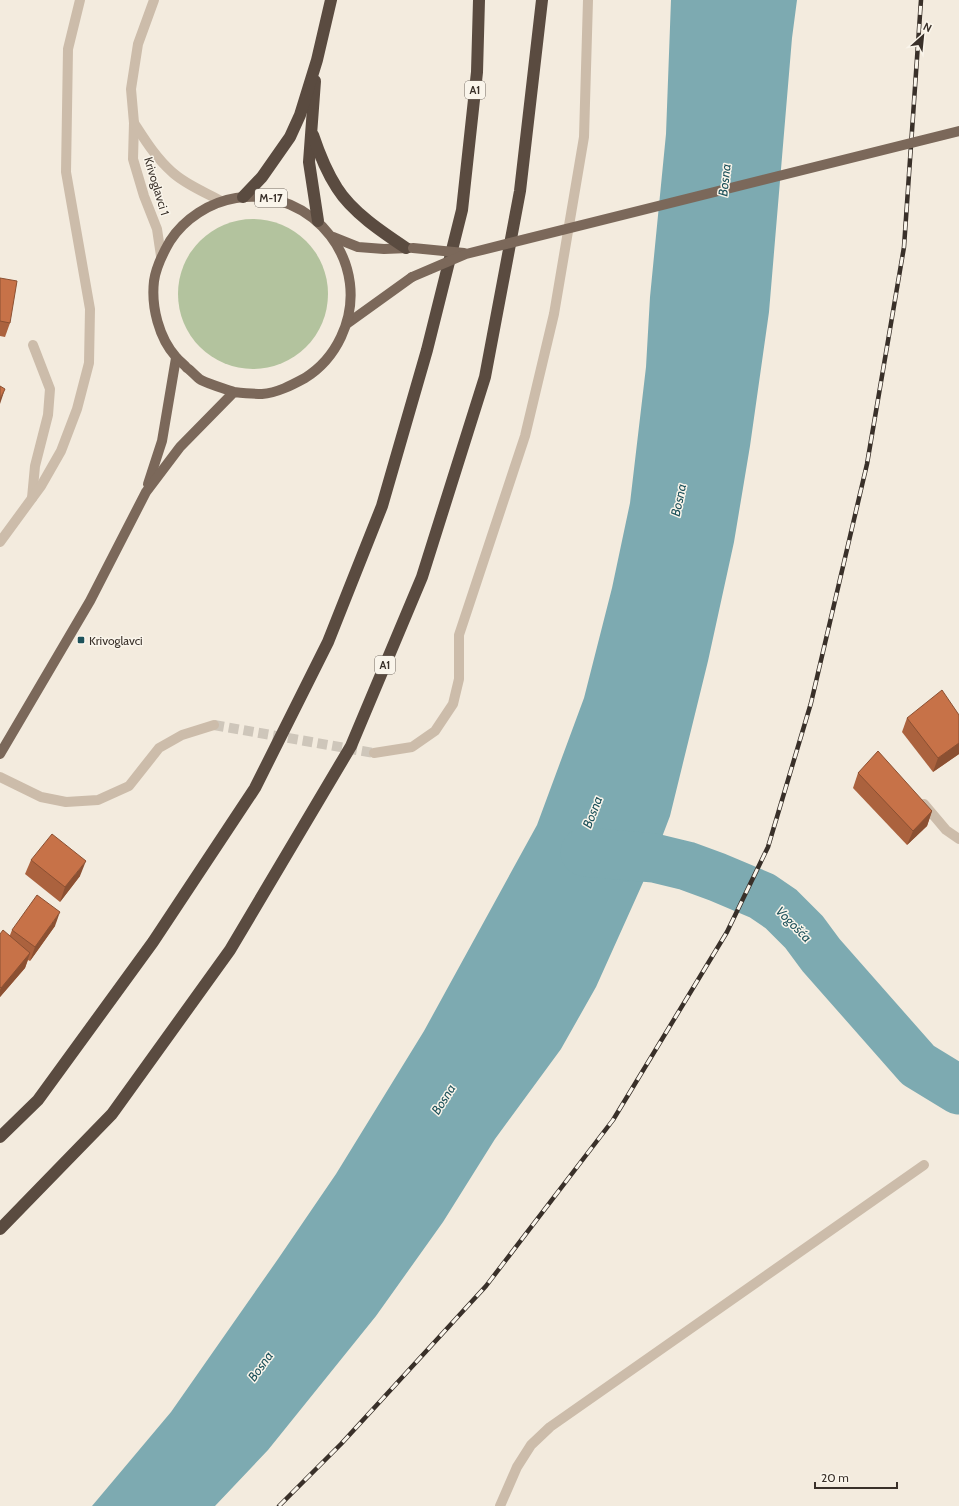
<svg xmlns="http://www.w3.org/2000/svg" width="959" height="1506" font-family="Cabin,sans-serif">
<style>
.green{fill:#b3c39e}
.water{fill:#7daab1}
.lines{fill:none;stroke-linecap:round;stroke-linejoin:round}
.river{stroke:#7daab1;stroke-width:49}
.minor-tunnel{stroke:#cec6ba;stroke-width:10;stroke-dasharray:10 5;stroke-linecap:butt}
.minor{stroke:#ccbcaa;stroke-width:10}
.major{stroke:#7b685a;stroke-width:10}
.highway{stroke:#5a4b40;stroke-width:12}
.rail-casing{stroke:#393029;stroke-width:4.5}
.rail{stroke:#faf5eb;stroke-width:3;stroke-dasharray:9;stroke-linecap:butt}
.major-bridge{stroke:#7b685a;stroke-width:10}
.wall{fill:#ab623e}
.shaded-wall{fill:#8b5032}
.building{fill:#c77248;stroke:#8b5032}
.poi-dot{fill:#1e525b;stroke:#faf5eb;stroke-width:1.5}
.labels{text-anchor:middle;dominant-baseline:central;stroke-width:3;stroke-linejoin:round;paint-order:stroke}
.shield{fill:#faf5eb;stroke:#736b63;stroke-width:1}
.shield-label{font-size:11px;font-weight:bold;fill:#393029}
.street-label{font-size:12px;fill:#393029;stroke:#faf5eb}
.poi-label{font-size:12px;fill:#393029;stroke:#faf5eb;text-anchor:start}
.water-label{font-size:13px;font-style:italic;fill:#1e525b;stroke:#faf5eb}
</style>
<rect width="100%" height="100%" fill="#f3ebde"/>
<!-- green -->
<circle class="green" cx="253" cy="294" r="75"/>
<!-- water -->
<polygon class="water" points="671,0 797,0 792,38 769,312 750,446 734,542 708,661 670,816 654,858 596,987 561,1049 495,1139 443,1222 376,1316 268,1450 215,1506 92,1506 171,1412 278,1259 336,1174 424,1031 537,825 584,698 612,588 630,503 646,367 650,297 666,134"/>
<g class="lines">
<!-- river -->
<polyline class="river" points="585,852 654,858 687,866 717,877 762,896 781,909 804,932 821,955 918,1065 959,1090"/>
<!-- minor-tunnel -->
<polyline class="minor-tunnel" points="214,725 374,753"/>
<!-- minor -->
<g class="minor">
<polyline points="154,0 138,44 131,89 134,123 133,159 144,196 157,229 161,256"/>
<path d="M134,123C145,140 156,158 172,172C186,185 205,192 221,201"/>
<polyline points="32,498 35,466 48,415 50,389 33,345"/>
<polyline points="0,542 41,486 61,451 77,409 89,363 90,309 66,172 68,49 80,0"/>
<polyline points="374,753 412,747 435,731 453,704 459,679 459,635 525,436 554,314 584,137 588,0"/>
<polyline points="0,777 41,797 66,802 98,800 129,786 159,748 182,735 214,725"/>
<polyline points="924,804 946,830 959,839"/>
<polyline points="500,1506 517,1467 531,1445 550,1427 924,1165"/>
</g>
<!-- major -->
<g class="major">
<polyline points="333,237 358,247 384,249 409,248"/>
<polyline points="348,323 412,277"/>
<polyline points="148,484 162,441 176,358"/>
<path d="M0,754L90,601L146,492L180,447L234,392C243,393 252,394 262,394C277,393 292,385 305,378C321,368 333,354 341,337C375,265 314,186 236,198C210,202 184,219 170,241C163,253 156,267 154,281C151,307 159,338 176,357C179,361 184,364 187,368C192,371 196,377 201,380C211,385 223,388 234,392"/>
</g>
<!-- highway -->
<g class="highway">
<polyline points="315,81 309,162 318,221"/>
<path d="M313,135C319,153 326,171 337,188C352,212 382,232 406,248"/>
<polyline points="243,197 262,177 290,137 300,115 317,60 331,0"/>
<polyline points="0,1137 38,1100 153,942 255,788 328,642 382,506 427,350 462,210 477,72 479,0"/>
<polyline points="0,1229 112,1114 230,950 351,746 422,577 485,377 520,191 542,0"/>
</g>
<!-- rail casing -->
<g class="rail-casing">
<polyline id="rail" points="279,1506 341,1444 486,1286 613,1120 727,932 768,847 811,703 867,464 904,247 921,0"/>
</g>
<!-- rail -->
<use href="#rail" class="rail"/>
<!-- major-bridge -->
<g class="major-bridge">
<polyline points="413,248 464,253"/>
<polyline points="412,277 466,254 959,131"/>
</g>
</g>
<!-- wall -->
<g class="wall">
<polygon points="0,278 10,323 5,337 0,336"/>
<polygon points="959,715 959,754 933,772 902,732 907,718"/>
<polygon points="858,773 932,811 927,826 907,845 853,788"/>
<polygon points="31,860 80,876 60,902 25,874"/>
<polygon points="55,926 30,961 28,960 25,968 0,997 0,934 10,935 12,930"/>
</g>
<!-- shaded-wall -->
<g class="shaded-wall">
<polygon points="5,389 0,404 0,399"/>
<polygon points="959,743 959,754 933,772 938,758"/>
<polygon points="932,811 927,826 907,845 913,831"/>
<polygon points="86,861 80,876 60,902 65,887"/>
<polygon points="60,912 55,926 30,961 35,947"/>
<polygon points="30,953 25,968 0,997 0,990 1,988"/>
</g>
<!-- building -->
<g class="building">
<polygon points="0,278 17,281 10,323 0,321"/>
<polygon points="0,386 5,389 0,399"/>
<polygon points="942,690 959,715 959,743 938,758 907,718"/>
<polygon points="878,751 932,811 913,831 858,773"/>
<polygon points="52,834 86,861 65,887 31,860"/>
<polygon points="37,895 60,912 35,947 12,930"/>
<polygon points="3,930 30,953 1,988 0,987 0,934"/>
</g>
<!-- markers -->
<rect class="poi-dot" x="77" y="636" width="8" height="8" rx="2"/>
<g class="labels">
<!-- shield labels -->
<g class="shield">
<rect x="465" y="81" width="20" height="18" rx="3"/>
<rect x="255" y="189" width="32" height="18" rx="3"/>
<rect x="375" y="656" width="20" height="18" rx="3"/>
</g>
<g class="shield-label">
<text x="475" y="90">A1</text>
<text x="271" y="198">M-17</text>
<text x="385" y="665">A1</text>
</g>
<!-- street labels -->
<g class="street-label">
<text transform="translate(157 186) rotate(73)">Krivoglavci 1</text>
</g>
<!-- poi labels -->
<g class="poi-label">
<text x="89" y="640">Krivoglavci</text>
</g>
<!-- water labels -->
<g class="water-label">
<text transform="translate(724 180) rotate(-84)">Bosna</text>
<text transform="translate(678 500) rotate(-78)">Bosna</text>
<text transform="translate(592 812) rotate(-69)">Bosna</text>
<text transform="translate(794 924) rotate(45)">Vogošća</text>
<text transform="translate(443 1099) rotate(-58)">Bosna</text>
<text transform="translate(260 1366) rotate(-54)">Bosna</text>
</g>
</g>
<!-- north arrow -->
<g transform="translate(923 36) rotate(27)" stroke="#faf5eb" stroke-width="3" paint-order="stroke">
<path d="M0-3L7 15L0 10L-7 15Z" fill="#393029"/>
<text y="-6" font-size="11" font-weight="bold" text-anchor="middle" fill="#393029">N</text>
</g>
<!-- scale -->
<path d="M815 1482v6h82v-6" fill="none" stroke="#393029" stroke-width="2"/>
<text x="821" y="1482" font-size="12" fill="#393029" stroke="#faf5eb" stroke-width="3" paint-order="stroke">20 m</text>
</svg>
